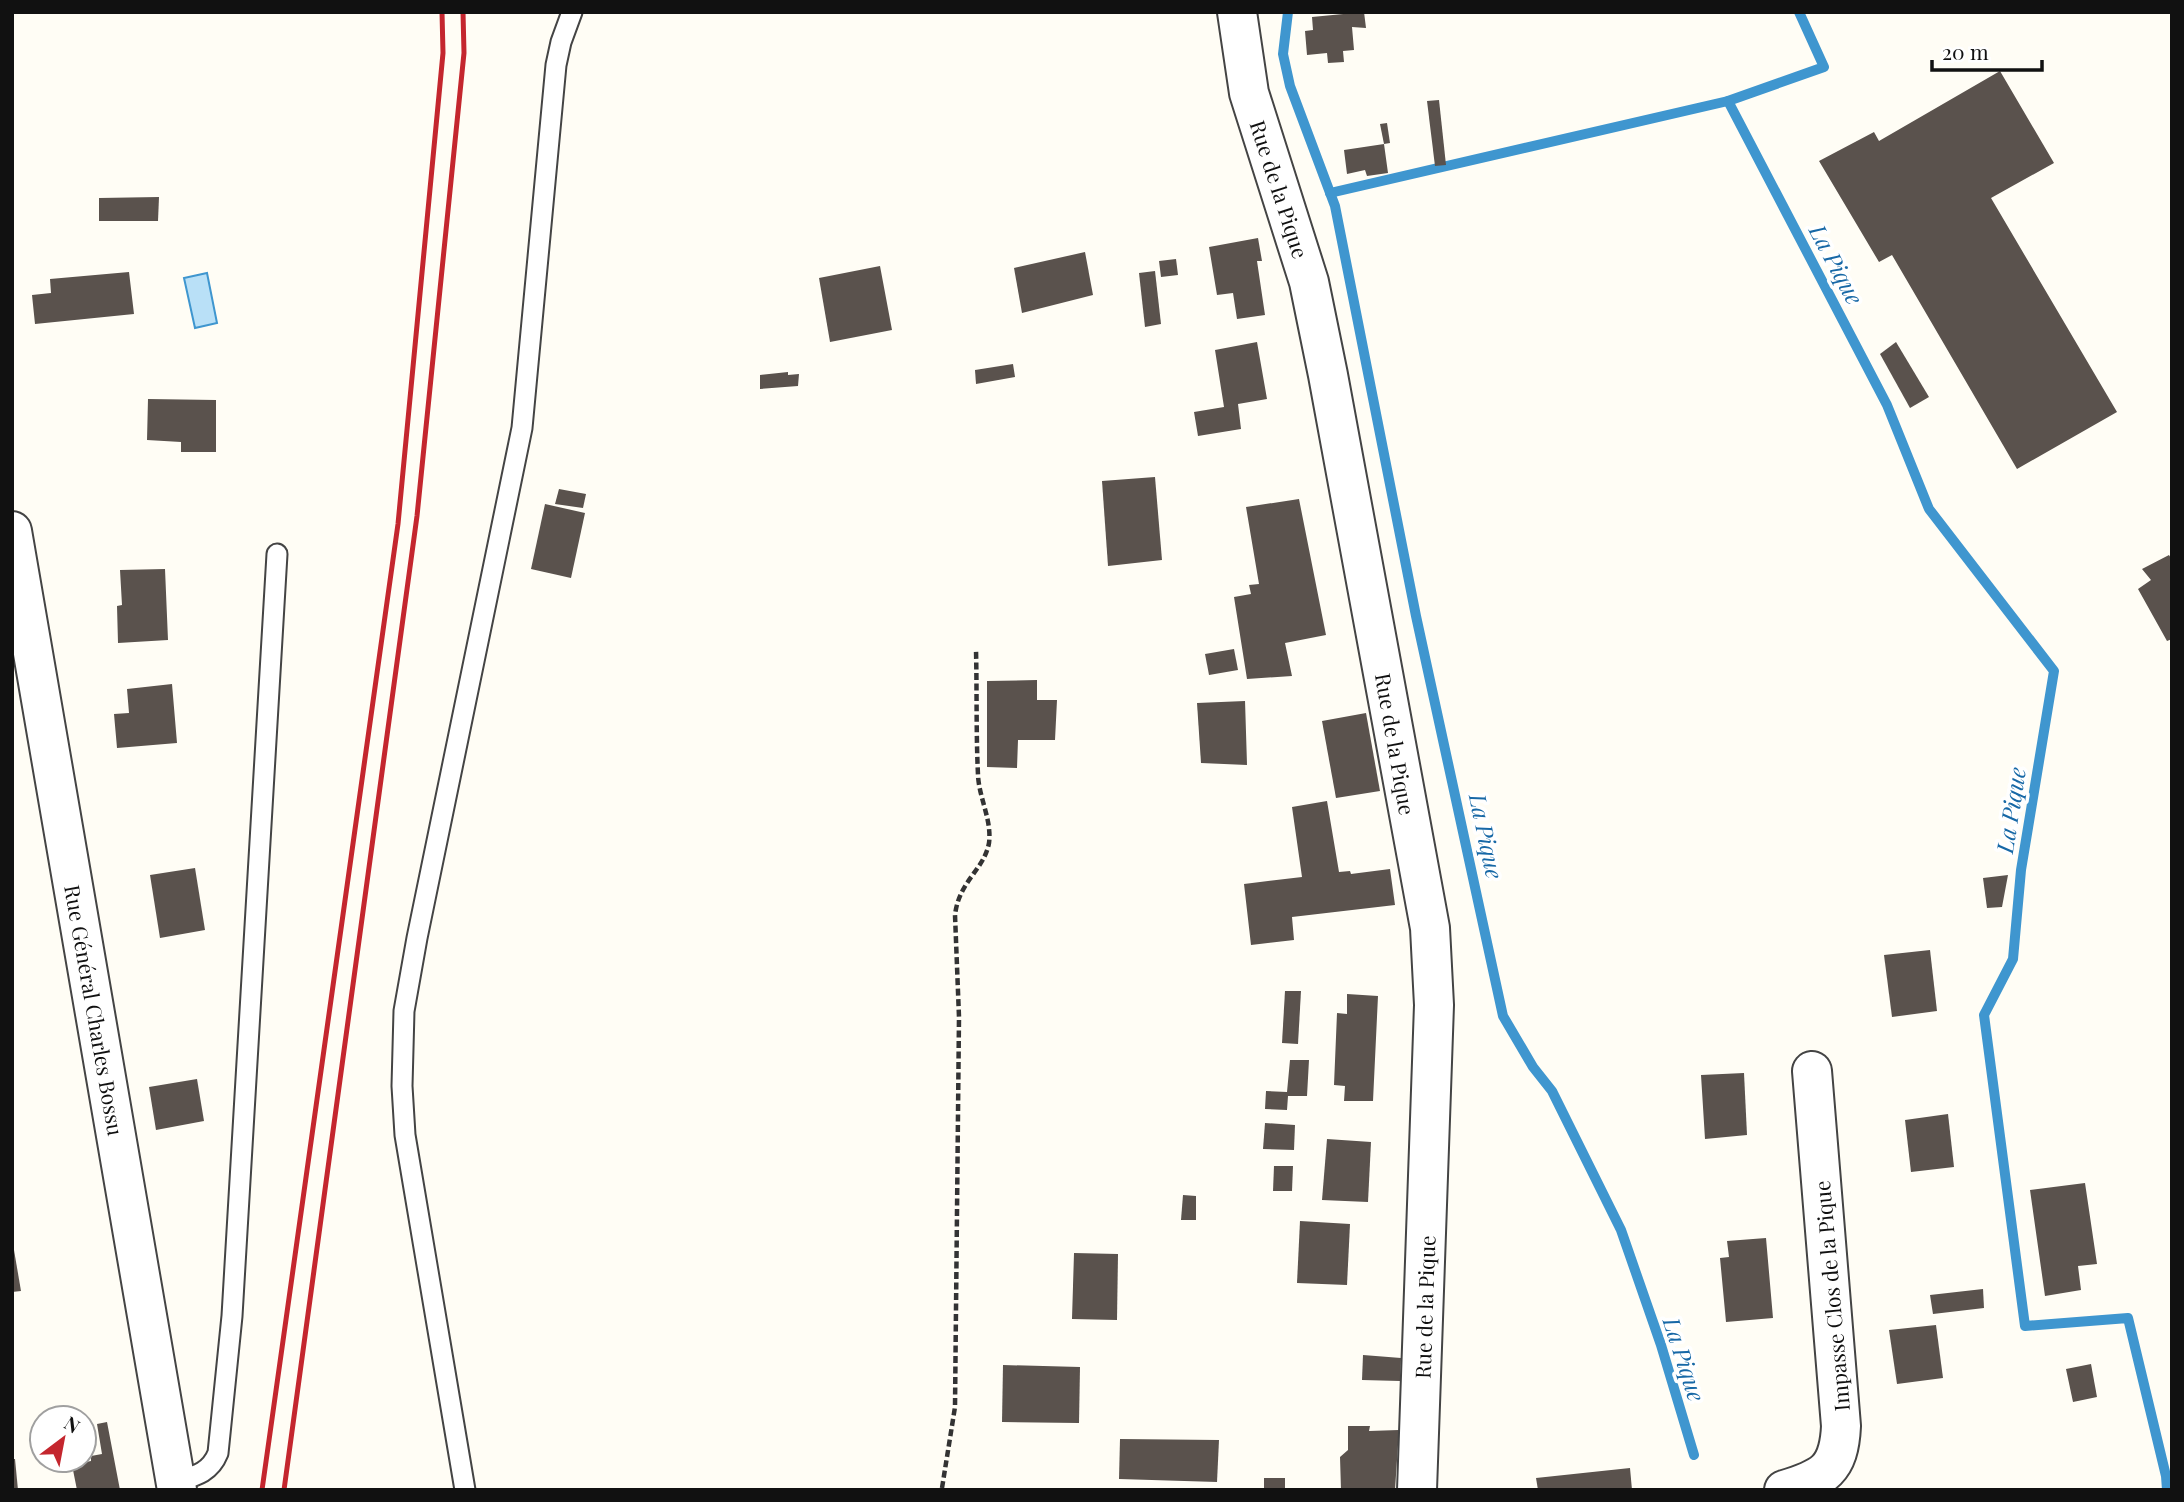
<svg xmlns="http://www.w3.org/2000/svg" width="2184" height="1502" font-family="'Playfair Display',serif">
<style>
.water{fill:#b9e0f7;stroke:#3f96cf;stroke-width:2}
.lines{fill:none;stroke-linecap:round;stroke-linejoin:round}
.stream{stroke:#3f96cf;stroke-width:10}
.building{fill:#5a524d}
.service-casing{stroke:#444;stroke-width:23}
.minor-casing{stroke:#444;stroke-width:42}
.tertiary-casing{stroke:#444;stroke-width:42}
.path{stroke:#333;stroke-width:4.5;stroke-dasharray:7 3.5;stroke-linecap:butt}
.service{stroke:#fff;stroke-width:19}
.minor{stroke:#fff;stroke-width:38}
.tertiary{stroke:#fff;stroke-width:38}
.rail{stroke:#c4262e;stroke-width:5}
.labels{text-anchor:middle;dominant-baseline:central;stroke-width:7;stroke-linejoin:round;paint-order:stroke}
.street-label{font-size:21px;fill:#111;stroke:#fff}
.water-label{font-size:23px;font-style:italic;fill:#1768a6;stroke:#fff}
</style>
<rect width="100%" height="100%" fill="#fffdf5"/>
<!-- water -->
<polygon class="water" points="207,273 217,323 195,328 184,278"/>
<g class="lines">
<!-- stream -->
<g class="stream">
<polyline points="1288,12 1283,54 1290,86 1335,206 1416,616 1503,1016 1533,1067 1552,1091 1621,1230 1661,1345 1694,1455"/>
<polyline points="1799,12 1824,67 1728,101 1887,405 1929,509 2054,671 2021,870 2013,959 1984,1015 2025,1326 2128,1318 2166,1476 2167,1490"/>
<polyline points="1330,193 1728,101"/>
</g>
</g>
<!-- building -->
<g class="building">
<polygon points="1364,12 1366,28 1352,27 1354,50 1343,51 1344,62 1328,63 1327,53 1307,55 1305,31 1313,30 1312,17"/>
<polygon points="2000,71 2054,163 1991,198 2117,412 2017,469 1892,255 1879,262 1819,161 1874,132 1879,141"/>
<polygon points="1439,100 1446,165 1435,166 1427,101"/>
<polygon points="1387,123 1390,143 1384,144 1380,124"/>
<polygon points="1384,144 1388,173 1367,176 1365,170 1347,174 1344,150"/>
<polygon points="159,197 158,221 99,221 99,198"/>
<polygon points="1258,238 1262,261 1257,261 1265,315 1237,319 1233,293 1217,295 1209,247"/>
<polygon points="1085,252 1093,295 1022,313 1014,268"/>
<polygon points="1176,259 1178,275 1161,277 1159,261"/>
<polygon points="880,266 892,330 830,342 819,278"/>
<polygon points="1155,271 1161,324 1145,327 1139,273"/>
<polygon points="129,272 134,314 35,324 32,295 51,293 50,279"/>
<polygon points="1257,342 1267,399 1238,404 1241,429 1198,436 1194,412 1224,407 1215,350"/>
<polygon points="1896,342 1929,397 1910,408 1880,354"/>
<polygon points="1013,364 1015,377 976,384 975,370"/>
<polygon points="788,372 788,375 799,374 798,386 760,389 760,375"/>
<polygon points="148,399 216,400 216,452 181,452 181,442 147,440"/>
<polygon points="1155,477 1162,560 1108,566 1102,481"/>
<polygon points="559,489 586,494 583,508 555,504"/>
<polygon points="1299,499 1326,635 1285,643 1292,676 1247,679 1234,597 1251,594 1249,585 1259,584 1246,507"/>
<polygon points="545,504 585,513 571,578 531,569"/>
<polygon points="2169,555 2172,560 2172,639 2167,641 2138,589 2151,580 2142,569"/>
<polygon points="165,569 168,640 118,643 117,606 122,605 120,570"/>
<polygon points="1234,649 1238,670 1209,675 1205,654"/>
<polygon points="1037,680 1037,700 1057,700 1055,740 1018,740 1017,768 987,767 987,681"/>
<polygon points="172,684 177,743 117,748 114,714 129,713 127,689"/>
<polygon points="1245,701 1247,765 1201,763 1197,703"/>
<polygon points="1366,713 1380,791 1336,798 1322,721"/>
<polygon points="1327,801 1339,872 1350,871 1351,874 1390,869 1395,905 1292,917 1294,940 1251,945 1244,884 1302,877 1292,807"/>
<polygon points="195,868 205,930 160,938 150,875"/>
<polygon points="2008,875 2002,907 1987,908 1983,878"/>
<polygon points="1930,950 1937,1011 1892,1017 1884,955"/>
<polygon points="1285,991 1301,991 1298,1044 1282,1043"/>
<polygon points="1347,994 1378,996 1373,1101 1344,1101 1345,1086 1334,1085 1337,1013 1347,1014"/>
<polygon points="1290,1060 1309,1060 1307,1096 1288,1096 1287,1110 1265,1109 1266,1091 1287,1092"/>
<polygon points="1744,1073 1747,1135 1705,1139 1701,1075"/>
<polygon points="197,1079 204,1121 156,1130 149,1087"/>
<polygon points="1948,1114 1954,1167 1911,1172 1905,1120"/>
<polygon points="1265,1123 1295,1125 1294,1150 1263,1149"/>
<polygon points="1327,1139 1371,1142 1368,1202 1322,1200"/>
<polygon points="1274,1166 1293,1166 1292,1191 1273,1191"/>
<polygon points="2085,1183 2097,1264 2078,1266 2081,1290 2045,1296 2030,1190"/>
<polygon points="1183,1195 1196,1196 1196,1220 1181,1220"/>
<polygon points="1300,1221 1350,1224 1347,1285 1297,1283"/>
<polygon points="1766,1238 1773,1318 1726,1322 1720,1258 1729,1257 1727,1241"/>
<polygon points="14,1250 21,1291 12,1292 12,1251"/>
<polygon points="1074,1253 1118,1254 1117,1320 1072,1319"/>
<polygon points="1983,1289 1984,1308 1933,1314 1930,1295"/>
<polygon points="1936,1325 1943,1378 1897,1384 1889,1330"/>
<polygon points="1363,1355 1401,1358 1400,1381 1362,1380"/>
<polygon points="2091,1364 2097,1397 2073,1402 2066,1369"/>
<polygon points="1003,1365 1080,1367 1079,1423 1002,1422"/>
<polygon points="107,1422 120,1490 77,1490 72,1465 91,1461 91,1456 102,1454 97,1424"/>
<polygon points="1348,1426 1370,1426 1369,1431 1399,1430 1395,1490 1341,1490 1340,1457 1348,1450"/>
<polygon points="1120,1439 1219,1440 1217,1482 1119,1479"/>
<polygon points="12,1459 15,1459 18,1490 12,1490"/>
<polygon points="1630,1468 1632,1490 1538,1490 1536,1478"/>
<rect x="1264" y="1478" width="21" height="12"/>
</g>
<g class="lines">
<!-- service casing -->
<g class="service-casing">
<g id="service">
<path d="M175,1482C195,1476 210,1473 218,1453L232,1316L277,554"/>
<polyline points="465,1490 405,1135 402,1086 404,1011 417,938 522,428 556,65 561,42 572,12"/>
</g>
</g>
<!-- minor casing -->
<g class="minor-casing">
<g id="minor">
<polyline points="12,531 177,1490"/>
<path d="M1784,1490C1824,1478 1839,1470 1841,1426L1812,1071"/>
</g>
</g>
<!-- tertiary casing -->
<g class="tertiary-casing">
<polyline id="tertiary" points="1237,12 1249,93 1309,282 1328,375 1430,928 1434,1005 1417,1490"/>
</g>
<!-- path -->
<path class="path" d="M942,1488L955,1407L959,1017L955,915C959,881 984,870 989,843C992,820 979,798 978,775C976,733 977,692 976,650"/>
<!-- service -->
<use href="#service" class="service"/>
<!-- minor -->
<use href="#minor" class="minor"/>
<!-- tertiary -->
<use href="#tertiary" class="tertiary"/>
<!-- rail -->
<g class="rail">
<polyline points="262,1490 398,524 443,53 442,12"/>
<polyline points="284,1490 417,516 464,53 463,12"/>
</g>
</g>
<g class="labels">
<!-- street labels -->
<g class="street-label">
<text transform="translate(1280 189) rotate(72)">Rue de la Pique</text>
<text transform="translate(1396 744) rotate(80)">Rue de la Pique</text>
<text transform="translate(95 1010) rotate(80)">Rue Général Charles Bossu</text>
<text transform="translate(1831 1296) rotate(-95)">Impasse Clos de la Pique</text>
<text transform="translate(1424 1307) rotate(-88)">Rue de la Pique</text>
</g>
<!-- water labels -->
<g class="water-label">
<text transform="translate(1837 264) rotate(62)">La Pique</text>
<text transform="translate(2010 810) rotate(-81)">La Pique</text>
<text transform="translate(1487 836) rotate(78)">La Pique</text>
<text transform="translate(1685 1359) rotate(72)">La Pique</text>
</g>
</g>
<!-- border -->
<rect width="2184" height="1502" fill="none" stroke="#111111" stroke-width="28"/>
<!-- north arrow -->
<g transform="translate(63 1439) rotate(32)"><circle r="33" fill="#ffffff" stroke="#a0a0a0" stroke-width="2"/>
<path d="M0-5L12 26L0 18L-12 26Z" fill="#c4262e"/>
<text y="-10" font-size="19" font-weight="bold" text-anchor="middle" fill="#111111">N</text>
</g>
<!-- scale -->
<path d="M1932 60v10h110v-10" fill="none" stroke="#111111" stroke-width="3.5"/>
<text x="1942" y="60" font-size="21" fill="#111111" stroke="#ffffff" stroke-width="5" paint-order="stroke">20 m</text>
</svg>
